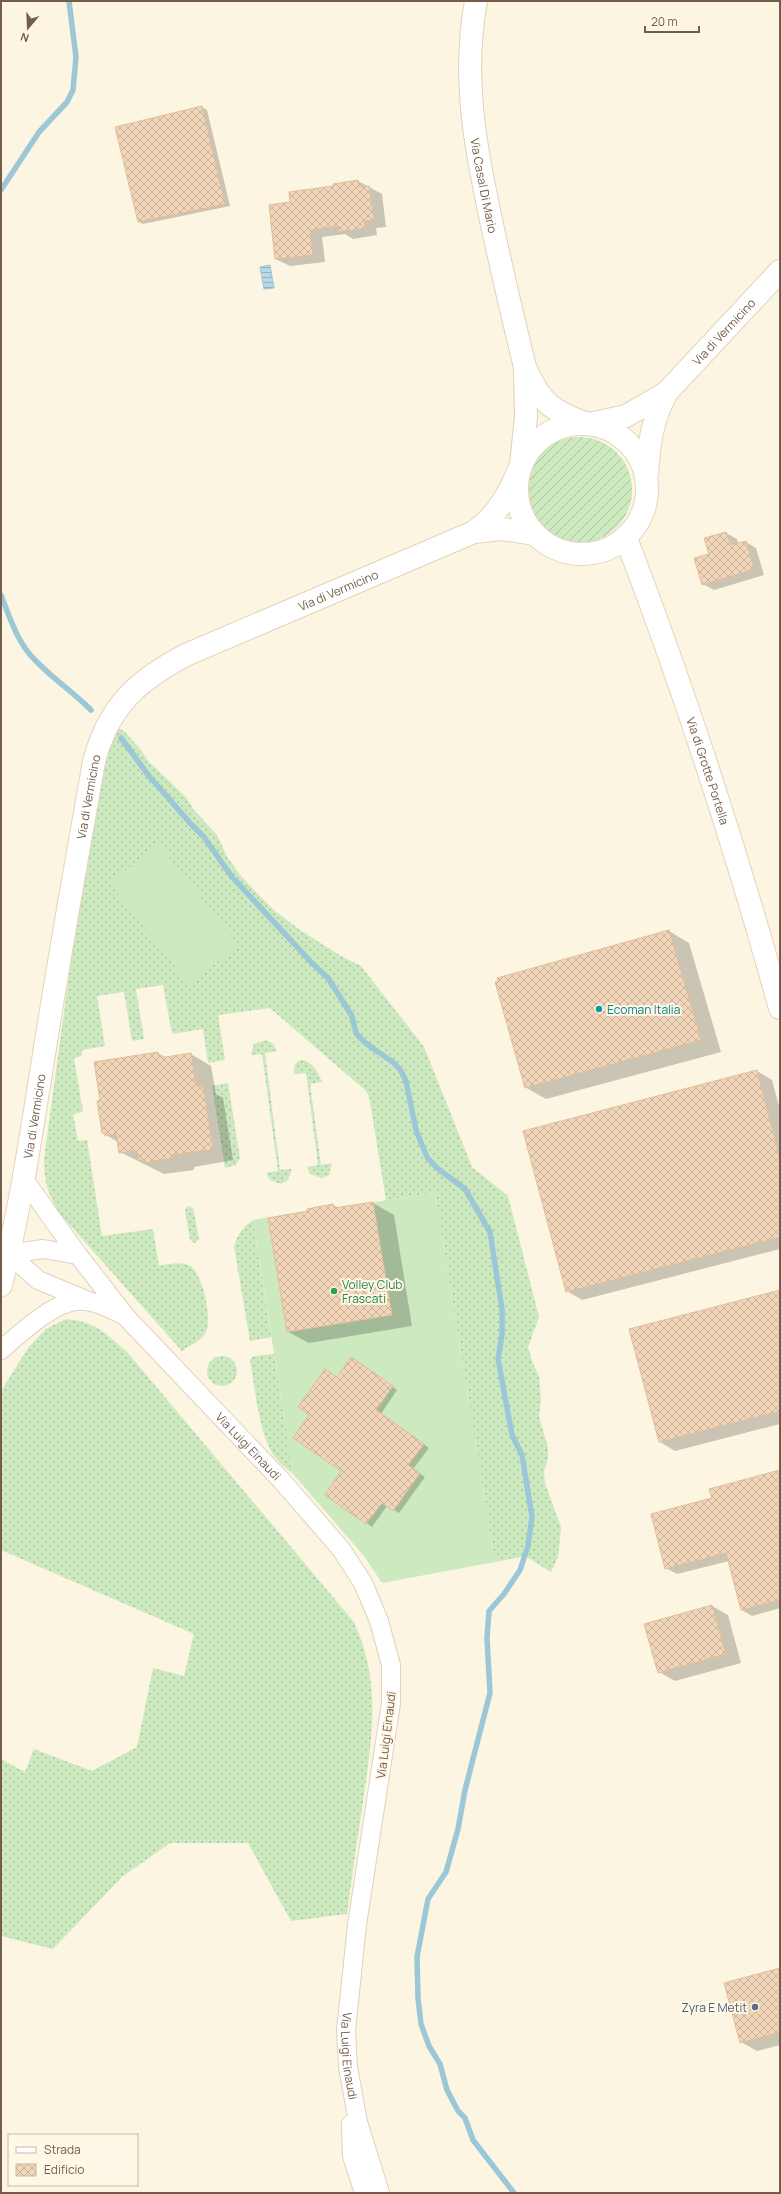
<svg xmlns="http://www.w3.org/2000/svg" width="781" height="2194" font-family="Manrope,sans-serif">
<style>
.grass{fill:url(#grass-dots)}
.garden{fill:url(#garden-furrows)}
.pitch{fill:#cce9c0}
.water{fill:url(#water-rules);stroke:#9cc7d6}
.shadow{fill:#0003}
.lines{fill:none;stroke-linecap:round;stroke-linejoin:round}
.stream{stroke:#9cc7d6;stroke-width:5.5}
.building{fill:url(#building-cross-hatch);stroke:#e3be99}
.minor-casing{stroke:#e0d1bd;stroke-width:20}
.tertiary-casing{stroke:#e0d1bd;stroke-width:24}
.secondary-casing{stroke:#e5d3bb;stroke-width:24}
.minor{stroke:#fff;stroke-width:18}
.tertiary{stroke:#fff;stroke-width:22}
.secondary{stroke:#fff;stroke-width:22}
.culture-dot{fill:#0f9aa8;stroke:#fff8e7;stroke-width:1.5}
.leisure-dot{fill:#2e9e5b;stroke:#fff8e7;stroke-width:1.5}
.service-dot{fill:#5c6f8a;stroke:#fff8e7;stroke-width:1.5}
.labels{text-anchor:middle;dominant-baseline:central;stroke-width:4;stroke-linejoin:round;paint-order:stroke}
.street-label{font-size:12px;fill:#735c48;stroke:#fff8e7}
.culture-label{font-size:12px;fill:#0d838f;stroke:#fff8e7;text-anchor:start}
.leisure-label{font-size:12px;fill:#27864d;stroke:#fff8e7;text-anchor:start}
.service-label{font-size:12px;fill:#4e5e75;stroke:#fff8e7;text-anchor:end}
</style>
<defs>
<pattern id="grass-dots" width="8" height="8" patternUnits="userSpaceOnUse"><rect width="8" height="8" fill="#cce9c0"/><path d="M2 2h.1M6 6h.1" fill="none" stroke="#aac09e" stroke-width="1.8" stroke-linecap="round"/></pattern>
<pattern id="garden-furrows" width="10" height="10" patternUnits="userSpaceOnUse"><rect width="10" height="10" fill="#cce9c0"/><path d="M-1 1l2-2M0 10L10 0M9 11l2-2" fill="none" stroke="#aac09e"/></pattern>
<pattern id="water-rules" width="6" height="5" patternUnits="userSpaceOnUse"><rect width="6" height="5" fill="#b6d9e5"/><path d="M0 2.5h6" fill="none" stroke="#98b3bc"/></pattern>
<pattern id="building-cross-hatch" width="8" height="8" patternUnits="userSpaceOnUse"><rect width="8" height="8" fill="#f1d6b9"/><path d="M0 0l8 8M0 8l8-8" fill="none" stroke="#c8b198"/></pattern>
</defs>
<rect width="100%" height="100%" fill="#fcf5e1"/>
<!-- grass -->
<g class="grass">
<path d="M118,728L124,731L141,750L149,762L186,797L194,810L217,835L226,855L240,875L257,893L275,911L300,930L341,956L361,966L424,1047L472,1167L508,1196L539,1317L528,1347L533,1364L539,1376L541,1399L539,1417L548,1448V1458L544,1471L545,1483L561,1527L558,1557L551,1572L525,1556L495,1562L435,1193L386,1200L369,1096L365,1090L270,1008L218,1015L225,1060L208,1063L203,1029L172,1034L163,985L136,989L144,1039L132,1041L124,992L97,996L105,1046L82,1050V1056L74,1058L83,1112L73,1114L78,1141L87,1140L102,1236L153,1229L159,1266C169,1264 181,1261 190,1266C203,1273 212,1319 206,1332C201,1341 190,1345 182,1351L60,1214C48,1195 44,1181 44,1159L92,807L109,747Z"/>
<polygon points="266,1040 273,1044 277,1051 265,1053 280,1170 292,1169 288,1180 281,1184 270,1180 266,1173 278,1171 262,1054 251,1055 254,1044"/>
<path d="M300,1060C312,1060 318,1072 322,1082L310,1084L321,1165L332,1163L329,1175L321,1178L310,1174L307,1167L318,1165L306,1073L294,1074L295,1064Z"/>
<polygon points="228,1083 240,1158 236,1165 225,1168 212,1086"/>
<polygon points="188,1206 193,1208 199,1239 195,1243 190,1240 185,1210"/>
<path d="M253,1220L271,1337L250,1341L234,1246C238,1234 243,1227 253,1220Z"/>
<path d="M66,1319C97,1322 105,1333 127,1352L354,1622C382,1685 372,1736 363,1802C357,1839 352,1877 347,1914L291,1921L248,1843H170L122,1877L53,1949L1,1936V1759L25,1772L34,1749L92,1771L137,1747L153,1668L184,1676L194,1634L1,1550V1391L28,1348L46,1329Z"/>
<path d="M274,1354L293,1474C284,1467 275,1459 270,1449C258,1425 255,1387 250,1360L253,1356Z"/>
<circle cx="222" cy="1371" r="15"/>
</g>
<!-- garden -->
<circle class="garden" cx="579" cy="490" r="53"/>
<!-- pitch -->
<g class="pitch">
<polygon points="159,844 239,945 189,985 109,883"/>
<polygon points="435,1193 495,1562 382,1583 364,1556 293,1474 253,1220 307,1211 307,1209 333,1204 334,1208"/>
</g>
<!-- water -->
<polygon class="water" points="270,265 274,288 264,289 260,267"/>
<!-- shadow -->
<g class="shadow">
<polygon points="202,107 207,110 230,206 143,224 138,221"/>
<polygon points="358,181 382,194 386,227 376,228 377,235 353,239 345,234 322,237 325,262 290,266 276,259 291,203 334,187"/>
<polygon points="726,533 737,539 738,544 746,542 756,548 764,575 714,590 703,584 710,555 705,539"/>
<polygon points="669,931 689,943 721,1052 546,1099 525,1087"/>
<polygon points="158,1053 166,1058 191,1054 211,1066 216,1094 223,1098 233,1160 194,1167 194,1170 164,1174 120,1152 118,1142 103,1133 101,1101"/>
<polygon points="757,1071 772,1080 780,1110 780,1249 582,1300 567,1291"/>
<polygon points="373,1203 394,1215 412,1326 309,1343 288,1332 308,1209 333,1205 339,1208"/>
<polygon points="780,1291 780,1424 675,1451 660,1442"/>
<polygon points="357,1361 397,1390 381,1414 429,1448 413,1469 425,1477 399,1513 387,1506 372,1527 326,1494 343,1471 337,1378"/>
<polygon points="780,1471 780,1608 752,1616 742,1610 729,1561 677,1574 666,1568 713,1499"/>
<polygon points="712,1606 728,1615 741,1663 675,1681 659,1672"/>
<polygon points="780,1969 780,2045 757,2051 741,2042"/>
</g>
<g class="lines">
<!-- stream -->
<g class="stream">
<polyline points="1,190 39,132 67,102 73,90 76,57 69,1"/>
<path d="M1,595C10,618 17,642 35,660C52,678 73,692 91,710"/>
<polyline points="121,738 149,776 190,823 204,837 232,877 312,963 328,978 352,1016 356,1033 364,1042 394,1063 401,1071 406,1081 416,1130 427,1157 437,1168 465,1189 490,1232 502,1309 502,1334 498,1359 512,1435 522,1455 532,1517 528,1546 520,1570 504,1594 489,1611 487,1638 490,1693 465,1790 458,1829 446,1872 428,1899 417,1957 418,1998 421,2024 429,2046 440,2064 447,2090 458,2111 465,2118 473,2140 514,2193"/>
</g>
</g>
<!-- building -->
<g class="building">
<polygon points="202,106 225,204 138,222 115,127"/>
<polygon points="358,180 359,187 369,186 374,220 364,221 365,228 339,232 338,226 310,230 313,255 275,259 269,205 290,202 289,192 333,186 333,184"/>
<polygon points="726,532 731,545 746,541 754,569 702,585 694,558 709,554 704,538"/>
<polygon points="669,930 701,1040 525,1088 495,982 498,981 497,978"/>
<polygon points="158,1052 159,1058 191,1053 196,1086 203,1085 213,1149 174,1155 174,1158 142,1163 142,1160 138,1160 137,1150 119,1153 116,1134 105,1136 105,1133 102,1133 97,1101 100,1100 94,1062"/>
<polygon points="757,1070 780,1159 780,1237 566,1292 523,1131"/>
<polygon points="373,1202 392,1315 287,1332 268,1218 308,1211 307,1209 333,1204 334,1208"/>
<polygon points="780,1290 780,1411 659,1442 629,1329"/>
<polygon points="351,1357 393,1386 376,1410 424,1444 408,1465 420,1473 393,1511 382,1503 366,1524 325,1495 341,1471 293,1438 309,1415 298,1407 325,1369 337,1377"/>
<polygon points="780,1470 780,1600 741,1610 726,1553 665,1569 651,1514 712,1498 709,1489"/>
<polygon points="712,1605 726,1654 658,1673 644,1624"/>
<polygon points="780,1968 780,2032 740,2043 724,1983"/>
</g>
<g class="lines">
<!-- minor casing -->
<g class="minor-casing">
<g id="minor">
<path id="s1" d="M23,1178L78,1255L127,1318L282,1481L341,1549L363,1583L379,1621L391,1665V1703L357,1925L346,2030L348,2067L358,2122L380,2193"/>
<polyline points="9,1254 38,1280 86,1300"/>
<polyline points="9,1254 43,1249 78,1255"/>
<path d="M1,1350C18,1335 53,1303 76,1301C92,1299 109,1308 123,1315"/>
<polyline points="351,2124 352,2156 364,2193"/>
</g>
</g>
<!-- tertiary casing -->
<g class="tertiary-casing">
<g id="tertiary">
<path id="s2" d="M476,1C461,81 477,156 494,234C504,279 514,323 525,367C541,403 551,411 588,424"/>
<polyline points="521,465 526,416 525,372"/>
</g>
</g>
<!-- secondary casing -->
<g class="secondary-casing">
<g id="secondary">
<polyline points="590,424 626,416 666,393"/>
<circle cx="582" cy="489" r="65"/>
<path id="s3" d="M647,474C649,444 652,419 667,392L780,271"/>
<polyline points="474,532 502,529 535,534"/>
<path id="s4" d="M626,538C685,692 736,849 780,1008"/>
<path id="s5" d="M1,1285C21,1208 32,1127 45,1048C60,952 77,857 94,762C108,706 139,679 188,654L474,532C498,515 510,492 521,465"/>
</g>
</g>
<!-- minor -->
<use href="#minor" class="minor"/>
<!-- tertiary -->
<use href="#tertiary" class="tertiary"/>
<!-- secondary -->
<use href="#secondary" class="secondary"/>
</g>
<!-- markers -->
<circle class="culture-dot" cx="599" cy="1009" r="4"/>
<circle class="leisure-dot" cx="334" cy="1291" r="4"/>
<circle class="service-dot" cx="755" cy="2007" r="4"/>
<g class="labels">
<!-- street labels -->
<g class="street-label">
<text stroke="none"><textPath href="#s2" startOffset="186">Via Casal Di Mario</textPath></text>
<text stroke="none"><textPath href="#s3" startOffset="168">Via di Vermicino</textPath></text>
<text stroke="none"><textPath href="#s5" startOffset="843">Via di Vermicino</textPath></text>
<text stroke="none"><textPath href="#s4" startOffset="247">Via di Grotte Portella</textPath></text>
<text stroke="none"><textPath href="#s5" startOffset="496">Via di Vermicino</textPath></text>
<text stroke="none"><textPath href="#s5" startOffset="172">Via di Vermicino</textPath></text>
<text stroke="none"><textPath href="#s1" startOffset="351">Via Luigi Einaudi</textPath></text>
<text transform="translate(386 1735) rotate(-83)">Via Luigi Einaudi</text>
<text stroke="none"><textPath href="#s1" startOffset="1011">Via Luigi Einaudi</textPath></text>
</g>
<!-- culture labels -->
<g class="culture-label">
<text x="607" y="1009">Ecoman Italia</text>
</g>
<!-- leisure labels -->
<g class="leisure-label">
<text x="342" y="1284">Volley Club<tspan x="342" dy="14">Frascati</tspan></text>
</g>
<!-- service labels -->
<g class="service-label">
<text x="747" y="2007">Zyra E Metit</text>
</g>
</g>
<!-- border -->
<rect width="781" height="2194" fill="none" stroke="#735c48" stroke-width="4"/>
<!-- legend -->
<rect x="8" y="2134" width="130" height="52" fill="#fff8e7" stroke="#c7baa7"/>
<rect x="16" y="2147" width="20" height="6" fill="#ffffff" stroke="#c7baa7"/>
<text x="44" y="2154" font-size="12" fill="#735c48">Strada</text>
<rect x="16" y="2164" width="20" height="12" fill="url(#building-cross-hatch)" stroke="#c7baa7"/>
<text x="44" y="2174" font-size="12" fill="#735c48">Edificio</text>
<!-- north arrow -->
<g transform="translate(28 28) rotate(199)" stroke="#fff8e7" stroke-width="3" paint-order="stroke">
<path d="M0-3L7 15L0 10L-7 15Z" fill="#735c48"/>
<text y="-6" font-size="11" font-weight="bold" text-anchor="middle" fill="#735c48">N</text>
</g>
<!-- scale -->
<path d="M645 26v6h54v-6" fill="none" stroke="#735c48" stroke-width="2"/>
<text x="651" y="26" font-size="12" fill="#735c48" stroke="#fff8e7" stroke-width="3" paint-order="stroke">20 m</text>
</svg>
